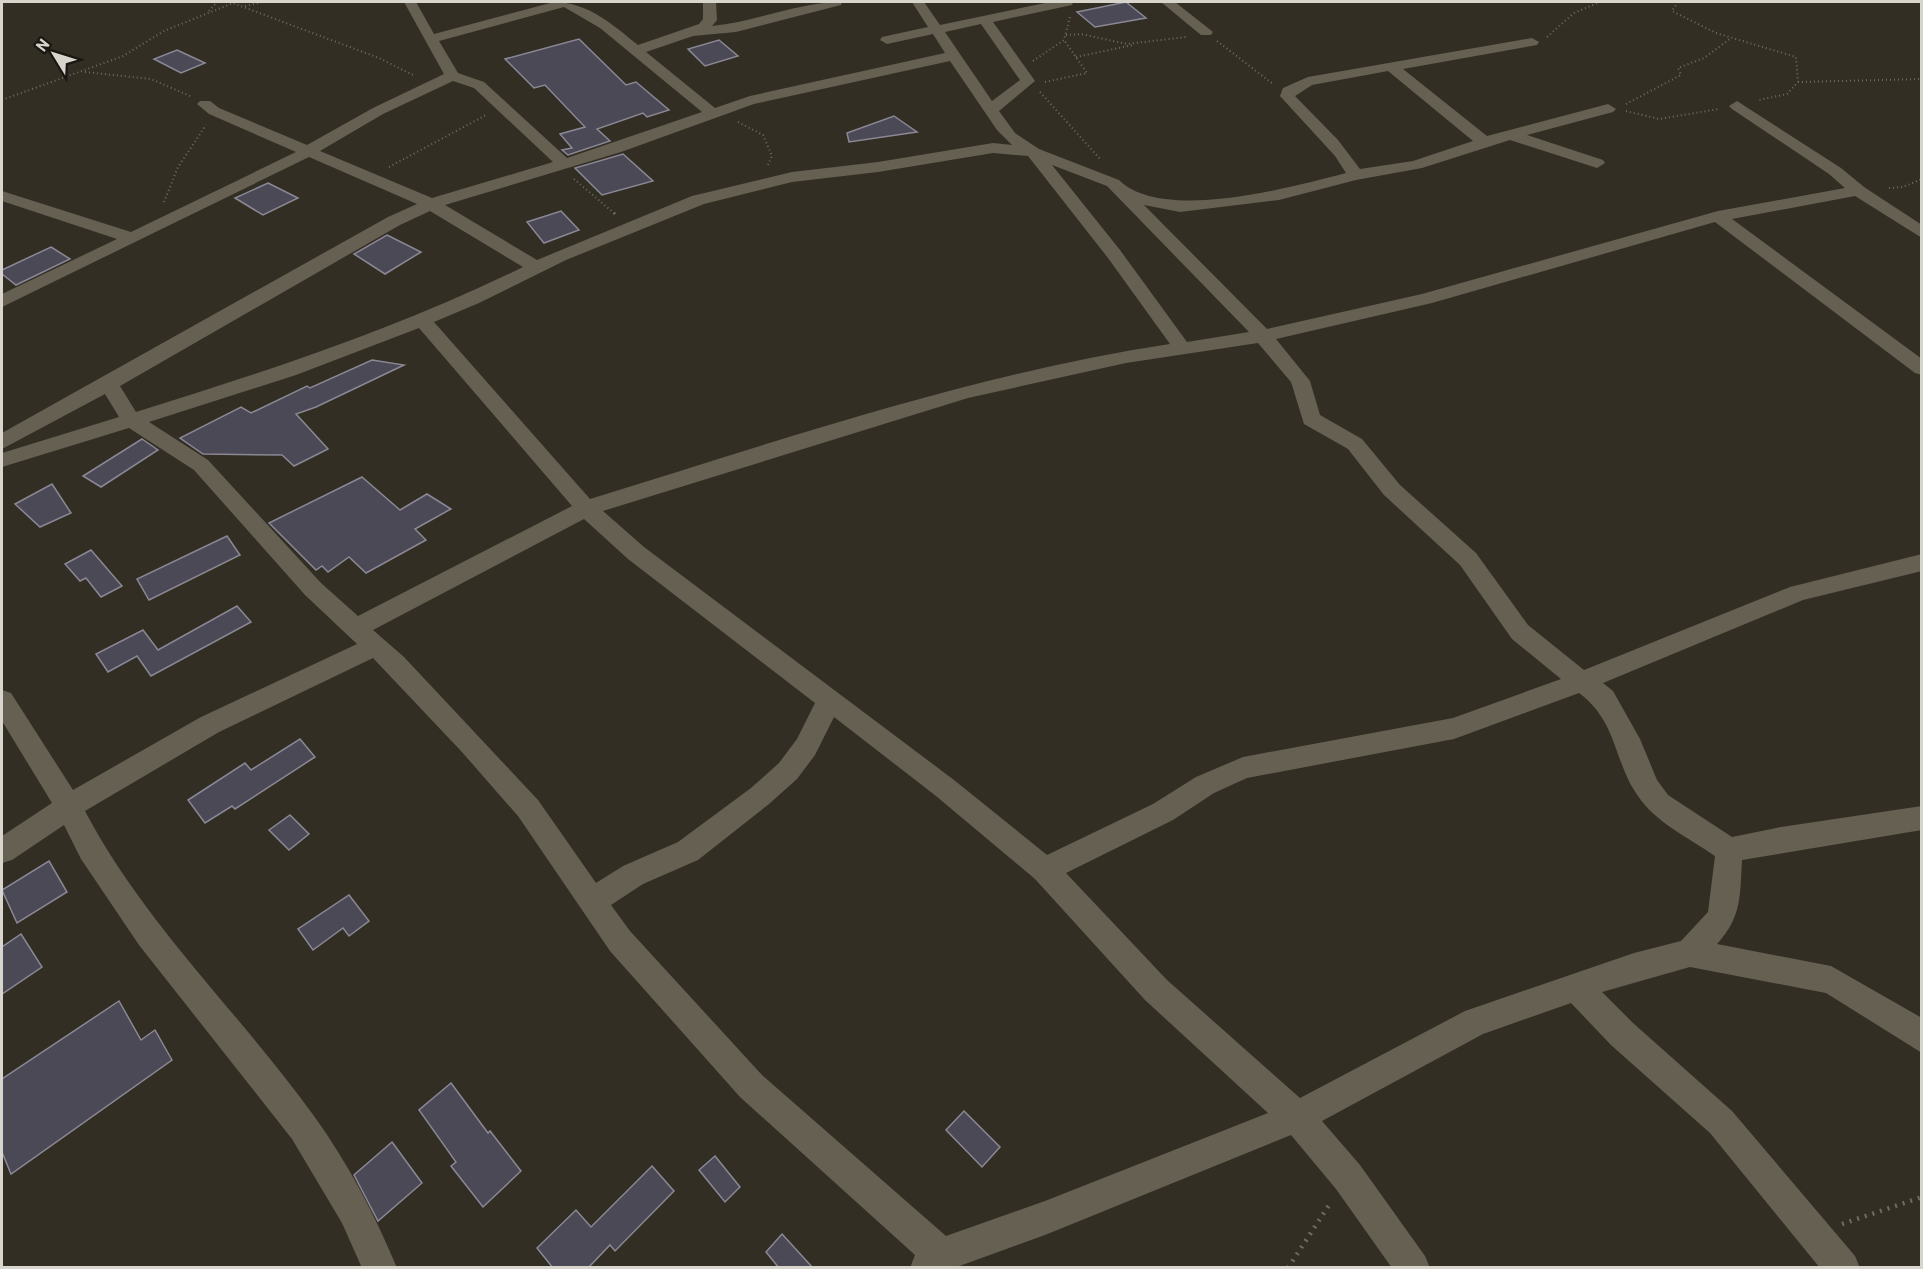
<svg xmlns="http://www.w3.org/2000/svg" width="1923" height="1269" font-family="Barlow,sans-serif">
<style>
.building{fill:#4c4956;stroke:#8b8896;stroke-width:1.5}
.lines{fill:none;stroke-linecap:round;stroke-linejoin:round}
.path-far2{stroke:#706b61;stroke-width:2;stroke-dasharray:1 3;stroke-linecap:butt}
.path-far1{stroke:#706b61;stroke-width:3;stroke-dasharray:1.5 4;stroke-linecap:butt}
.path{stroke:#706b61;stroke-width:4.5;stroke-dasharray:2 6;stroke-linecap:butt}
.minor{fill:#666053;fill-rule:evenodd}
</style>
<rect width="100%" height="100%" fill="#332e23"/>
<!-- building -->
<g class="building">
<polygon points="1126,2 1146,18 1095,27 1077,12"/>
<polygon points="579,39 626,85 636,82 669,110 647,117 643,113 597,129 610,141 568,155 562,150 572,148 560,134 585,127 545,85 534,88 505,59"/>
<polygon points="719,40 738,56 705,66 688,49"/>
<polygon points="177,50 205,63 181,73 154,59"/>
<polygon points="894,116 917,132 849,142 847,133"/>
<polygon points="623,154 653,181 602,195 575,168"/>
<polygon points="268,183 298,198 263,215 235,198"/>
<polygon points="561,211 579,230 544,243 527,222"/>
<polygon points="387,235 421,252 385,274 354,254"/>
<polygon points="51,247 70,259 16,285 2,274 2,270"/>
<polygon points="372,360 404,365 316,407 296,414 328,449 294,466 282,455 203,454 180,438 241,407 251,413 307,386 310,388"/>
<polygon points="142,439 158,450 101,487 83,476"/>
<polygon points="362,477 400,510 427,494 451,509 415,529 426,540 366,573 349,557 328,572 322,566 316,570 269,523"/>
<polygon points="52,484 71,513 40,527 15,504"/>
<polygon points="227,536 240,555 149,600 137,579"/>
<polygon points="91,550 122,586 101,597 86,578 80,581 65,564"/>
<polygon points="237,606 251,622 151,676 137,656 108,672 96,654 143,630 158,650"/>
<polygon points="300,739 315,757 235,809 232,806 205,823 188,800 245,763 251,770"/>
<polygon points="290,815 309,834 289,850 269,830"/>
<polygon points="49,861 67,892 17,923 2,890"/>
<polygon points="349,895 369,921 349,936 343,928 313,950 298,929"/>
<polygon points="21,934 42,967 2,994 2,947"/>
<polygon points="119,1001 141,1040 155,1030 172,1060 11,1174 2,1152 2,1079"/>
<polygon points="451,1083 488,1133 490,1131 521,1171 483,1207 451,1166 456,1162 419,1110"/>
<polygon points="964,1111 1000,1147 982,1167 946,1130"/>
<polygon points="392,1142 422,1183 378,1221 354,1175"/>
<polygon points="715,1156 740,1187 725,1202 699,1170"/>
<polygon points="652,1166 674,1191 615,1251 610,1245 588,1268 553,1268 537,1248 576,1210 591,1227"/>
<polygon points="782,1234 813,1268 779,1268 766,1252"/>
</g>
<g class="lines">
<!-- path-far2 -->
<g class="path-far2">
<polyline points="230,2 379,58 415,76"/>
<polyline points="1678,2 1672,11 1716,33 1796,57 1798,82 1787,94 1759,100"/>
<polyline points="245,6 263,2"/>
<polyline points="209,11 217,2"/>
<polyline points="1066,35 1081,34 1127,44 1186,37"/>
<polyline points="1547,37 1574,13 1600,2"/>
<polyline points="1217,41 1273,84"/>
<polyline points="1076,57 1133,45"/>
<polyline points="1033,61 1064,40 1070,17"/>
<polyline points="85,72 151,79 190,96"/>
<polyline points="1045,82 1087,73 1064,40"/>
<polyline points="1798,82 1922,79"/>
<polyline points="1040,92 1101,160"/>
<polyline points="2,100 123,56 164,31 233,3"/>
<polyline points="1626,104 1681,75 1678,68 1704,58 1731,38"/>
<polyline points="1626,111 1659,119 1719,109"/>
<polyline points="738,122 763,135 772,156 768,165"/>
<polyline points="389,167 486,115"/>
<polyline points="574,179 615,214"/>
<polyline points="1889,188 1903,187 1922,179"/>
<polyline points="164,202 178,167 206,125"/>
</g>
<!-- path-far1 -->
<polyline class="path-far1" points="614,213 616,215"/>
<!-- path -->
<g class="path">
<polyline points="1842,1224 1922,1197"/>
<polyline points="1288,1268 1331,1202"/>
</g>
<!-- minor -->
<g class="minor">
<path d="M404,2H416L434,34L554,2C588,2 613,25 638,45L699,24L703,19V2H716L717,20L712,26C756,22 798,2 842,2L841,5L736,32L693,36L646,52L715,108L750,96L945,53L933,34L887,44L880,40L882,37L928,27L912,2H924L940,25L1050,2H1073L1072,5L993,22L1035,81L999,111L1015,133L1039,149L1119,180C1162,223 1292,187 1346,173L1335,156L1280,96L1283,88L1308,77L1532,38L1539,42L1537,45L1403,69L1487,136L1608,104L1616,109L1613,112L1527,135L1603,160L1605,163L1597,168L1510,140L1422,168L1356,180L1279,200L1180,212L1144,205L1267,329L1422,294L1718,211L1845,188L1829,174L1732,109L1729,106L1737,101L1841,168L1864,187L1922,225V238L1855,196L1732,219L1922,359V375L1915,373L1715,222L1432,303L1276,339L1310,381L1320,415L1362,439L1400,485L1476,553L1528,625L1584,670L1790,587L1922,554V571L1803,600L1603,683L1613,691L1640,739L1657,780L1668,795L1732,837L1781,827L1922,806V830L1742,860C1740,895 1742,917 1717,944L1831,966L1922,1018V1053L1826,993L1690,967L1602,992L1633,1023L1732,1111L1855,1256L1860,1268H1820L1710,1133L1611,1045L1571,1003L1483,1034L1322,1121L1360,1165L1425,1256L1430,1268H1392L1336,1189L1291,1135L1045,1235L954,1268H910L915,1255L740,1097L610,951L518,816L461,751L373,658L219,732L85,811C145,925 240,1013 314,1116C348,1163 375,1215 397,1268H362L342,1223L292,1139L139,945L81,859L64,825L12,860L2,863V836L52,803L2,721V690L11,693L73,790L201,717L357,644L305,595L194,470L129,428L2,467V453L119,417L105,394L2,449V433L388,217L417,204L309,157L2,307V294L117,239L2,201V191L131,232L296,152L209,114L197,104L200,101H210L219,108L307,145L373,108L444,74ZM564,7L600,28L702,112L567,158L484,82L458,73L439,41ZM981,24L1020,80L992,101L945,32ZM950,61L997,130L1012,145L993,143L878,162L792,172L692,196L537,260L445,205L621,152L754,104ZM1388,71L1473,141L1413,161L1360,169L1338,140L1295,96L1312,85ZM453,81L474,88L553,162L432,198L320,151L383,114ZM993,153L1028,156L1108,258L1170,344C972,374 782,440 590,499L434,322L479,303L566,260L704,204L792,182L878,172ZM1052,165L1107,186L1249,332L1187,342L1120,250ZM430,211L523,267C399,328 268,371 136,412L120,386L400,225ZM419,328L572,506L358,616L321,583L208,460L149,422L296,375ZM1258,343L1291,382L1304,424L1348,449L1384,495L1460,565L1512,639L1561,679L1453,718L1243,757L1196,777L1153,804L1047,855L954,780L644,547L603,511L968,398L1126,363ZM584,519L628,559L815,703L797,739L779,763L751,788L678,842L623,866L596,883L538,800L404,657L373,630ZM1579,693C1618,722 1613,761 1638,796C1655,822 1689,838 1715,856L1708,912L1681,941L1634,953L1465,1011L1300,1098L1167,980L1066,873L1173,820L1214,793L1247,778L1454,739ZM834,717L936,796L1035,879L1145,1000L1268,1113L1045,1201L946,1236L762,1075L630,931L611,905L643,884L698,860L769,804L797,779L815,755Z"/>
<polygon points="1161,2 1175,2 1213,32 1211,35 1201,35"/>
</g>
</g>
<!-- border -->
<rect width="1923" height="1269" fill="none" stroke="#d8d5cd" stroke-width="6"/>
<!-- north arrow -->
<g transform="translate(54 54) rotate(308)" stroke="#191712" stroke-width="4.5" paint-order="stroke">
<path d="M0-4.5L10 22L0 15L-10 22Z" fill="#d8d5cd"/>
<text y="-9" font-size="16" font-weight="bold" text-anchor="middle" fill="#d8d5cd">N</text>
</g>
</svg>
